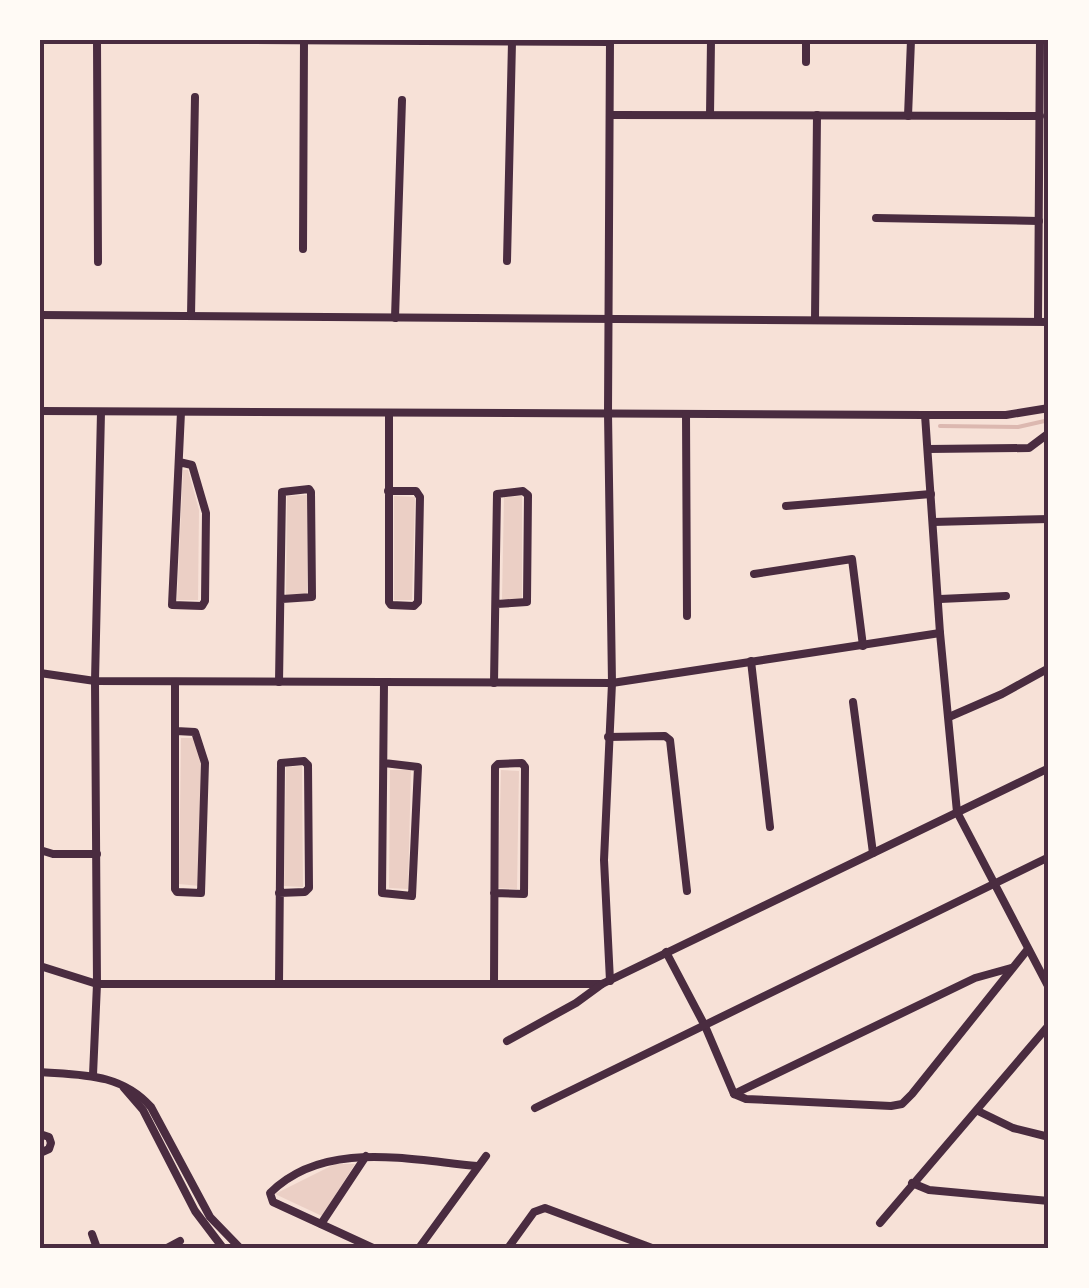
<svg xmlns="http://www.w3.org/2000/svg" width="1089" height="1288" font-family="Roboto,sans-serif">
<style>
.green{fill:#ebcfc5}
.lines{fill:none;stroke-linecap:round;stroke-linejoin:round}
.stream{stroke:#dcb8b0;stroke-width:4}
.minor{stroke:#4a2c40;stroke-width:8}
.neatline{fill:none;stroke:#4a2c40;stroke-width:4}
</style>
<rect width="100%" height="100%" fill="#f7e1d7"/>
<!-- green -->
<g class="green">
<polygon points="183,470 188,470 199,510 198,600 177,600"/>
<polygon points="307,495 307,594 286,595 287,496"/>
<polygon points="394,496 415,497 412,600 394,600"/>
<polygon points="522,496 522,601 502,599 504,497"/>
<polygon points="181,738 194,738 202,758 200,886 179,884"/>
<polygon points="302,766 303,887 284,886 286,767"/>
<polygon points="390,770 411,770 408,889 389,888"/>
<polygon points="501,770 519,771 517,889 498,888"/>
<polygon points="335,1164 355,1164 322,1216 275,1194"/>
</g>
<g class="lines">
<!-- stream -->
<polyline class="stream" points="940,426 1018,427 1049,420"/>
<!-- minor -->
<g class="minor">
<polyline points="97,40 98,262"/>
<polyline points="252,40 610,42"/>
<polyline points="806,40 806,62"/>
<polyline points="610,115 1040,116"/>
<polyline points="710,115 711,40"/>
<polyline points="908,116 911,40"/>
<polyline points="876,218 1039,221"/>
<polyline points="303,249 304,40"/>
<polyline points="507,261 512,42"/>
<polyline points="40,315 1049,322"/>
<polyline points="191,316 195,97"/>
<polyline points="395,318 402,100"/>
<polyline points="815,320 817,115"/>
<polyline points="1038,321 1040,40"/>
<polyline points="40,411 925,415 1006,415 1049,408"/>
<polyline points="686,414 687,616"/>
<polyline points="925,415 940,633 957,812 1049,988"/>
<polyline points="928,449 1029,448 1049,433"/>
<polyline points="179,462 192,465 206,513 205,601 202,606 172,605 181,412"/>
<polyline points="388,491 416,491 420,497 418,602 414,606 391,605 389,602 389,413"/>
<polyline points="786,506 931,494"/>
<polyline points="933,522 1049,519"/>
<polyline points="754,574 852,559 863,646"/>
<polyline points="940,599 1006,596"/>
<polyline points="751,661 770,827"/>
<polyline points="40,673 95,681 612,683 940,633"/>
<polyline points="175,682 175,889 177,892 201,893 205,763 195,732 176,731"/>
<polyline points="279,682 282,492 309,489 311,492 312,597 282,599"/>
<polyline points="384,683 382,893 412,896 418,767 384,763"/>
<polyline points="494,683 497,494 523,491 528,495 527,602 497,604"/>
<polyline points="853,702 873,853"/>
<polyline points="949,717 1002,694 1049,668"/>
<polyline points="608,737 665,736 670,740 687,891"/>
<polyline points="40,850 53,854 97,854"/>
<polyline points="666,952 705,1026 734,1094 746,1099 891,1106 902,1104 912,1094 1028,949"/>
<polyline points="40,966 97,984 602,984 1049,768"/>
<polyline points="610,981 604,860 612,683 608,413 610,40"/>
<polyline points="494,982 495,767 498,764 522,763 525,767 524,894 494,893"/>
<polyline points="279,983 281,763 304,761 308,765 309,888 305,892 279,893"/>
<polyline points="507,1041 576,1003 602,984"/>
<path d="M40,1072C82,1075 121,1073 151,1107L210,1217L240,1248"/>
<polyline points="93,1075 97,984 95,681 101,412"/>
<polyline points="124,1088 143,1110 195,1211 223,1248"/>
<polyline points="734,1094 975,978 1011,968"/>
<polyline points="535,1108 1049,857"/>
<polyline points="978,1111 1013,1128 1049,1137"/>
<polyline points="40,1134 49,1137 51,1143 49,1149 40,1153"/>
<polyline points="912,1183 929,1190 1049,1201"/>
<polyline points="880,1223 1049,1025"/>
<polyline points="321,1224 366,1156"/>
<polyline points="92,1234 97,1248"/>
<polyline points="167,1248 180,1241"/>
<path d="M373,1248L273,1202L270,1193C324,1139 409,1160 477,1166"/>
<polyline points="419,1248 486,1156"/>
<polyline points="508,1248 534,1212 545,1208 652,1248"/>
</g>
</g>
<!-- border -->
<rect width="1089" height="1288" fill="none" stroke="#fffaf5" stroke-width="85"/>
<rect x="42" y="42" width="1004" height="1204" class="neatline"/>
</svg>
